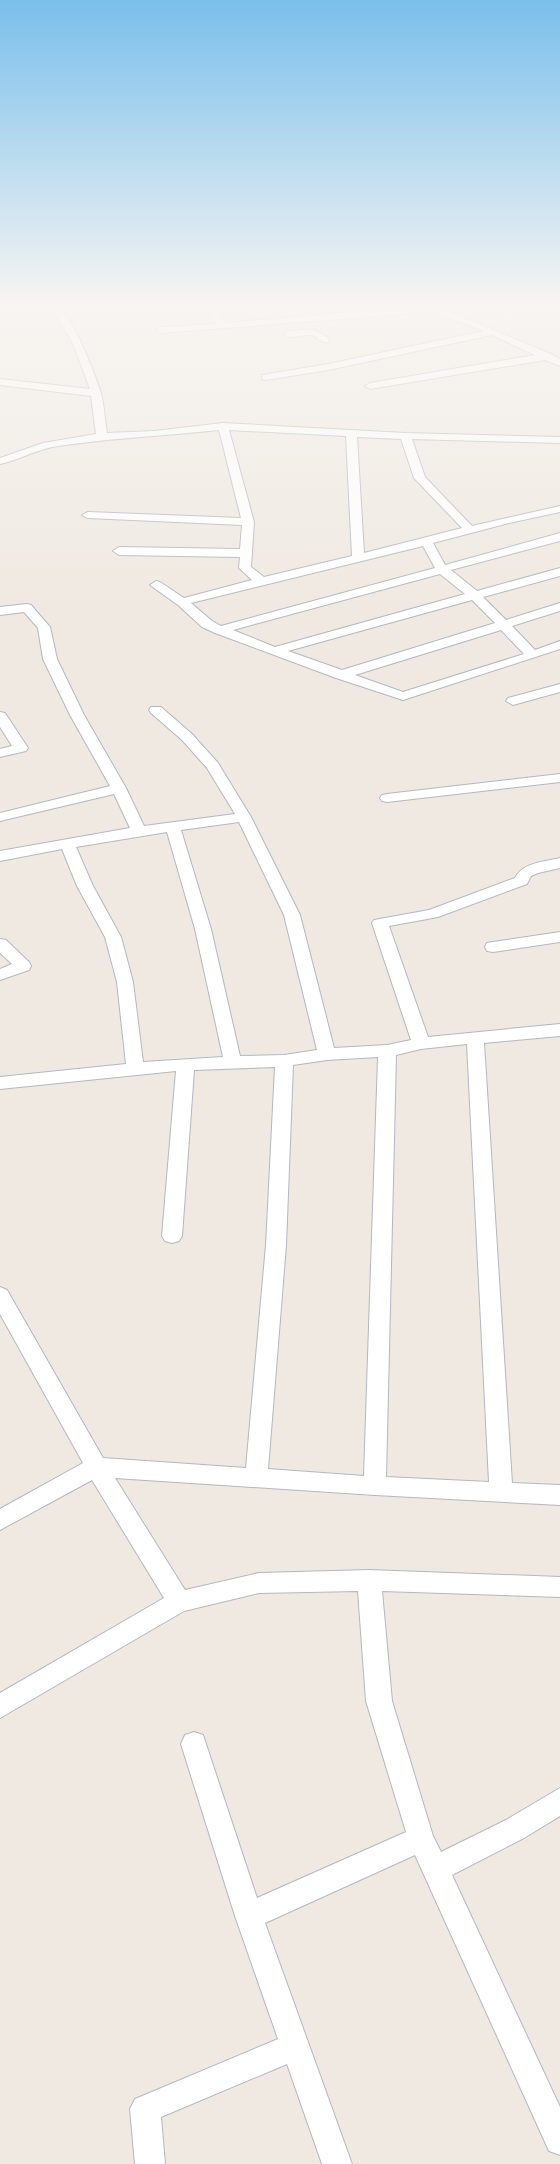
<svg xmlns="http://www.w3.org/2000/svg" width="560" height="2164" font-family="Montserrat,sans-serif">
<style>
.lines{fill:none;stroke-linecap:round;stroke-linejoin:round}
.minor-casing{stroke:#b4b7c1;stroke-width:2}
.minor{fill:#fff;fill-rule:evenodd}
</style>
<rect width="100%" height="100%" fill="#efe9e1"/>
<g class="lines">
<!-- minor casing -->
<g class="minor-casing">
<g id="minor">
<polygon points="206,305 216,305 225,323 434,305 551,354 560,359 560,366 545,360 370,389 365,386 370,383 535,355 492,335 328,370 266,380 262,379 262,375 328,364 483,331 429,310 408,314 161,333 156,330 161,327 216,324"/>
<path d="M62,313C73,316 97,380 101,393C104,405 105,420 107,433L154,431L223,423L405,433L560,437V443L412,439L425,477L472,526L560,506V512L509,523L433,543L445,565L560,533V541L451,570L477,591L560,568V576L483,597L506,620L560,603V611L512,626L535,650L560,641V649L403,700L336,678L215,633L202,627L178,605L150,585L156,581L160,582L184,598L252,580L239,568L240,557L119,555L113,551L119,547L240,549L242,525L88,518L82,515L88,512L241,518L219,430C163,436 107,438 52,447C34,451 18,460 0,464V458L43,443L96,434L91,396L0,385V379L90,389L73,344L57,316ZM229,430L346,436L352,556L264,577L251,567L254,522ZM357,437L401,439L414,478L462,528L364,553ZM423,546L435,568L221,626L212,621L191,603ZM440,574L465,594L275,647L233,630ZM472,600L495,623L342,670L288,651ZM501,630L524,654L403,692L355,675Z"/>
<path d="M313,329L329,338V342C322,344 319,338 312,335C304,333 291,341 284,334L289,331Z"/>
<path d="M27,604L31,605L50,627L57,659L84,715L126,788L144,826L235,814L207,768L182,740L151,713L149,710L151,707H161L192,734L218,763L251,817L300,915L334,1048L387,1045L411,1040L372,923L374,920L429,910L515,878C523,862 544,862 560,858V868L538,873L531,876L527,884L438,917L389,926L428,1037L560,1024V1036L484,1043L512,1483L560,1485V1505L375,1495L115,1478L185,1590L259,1573L369,1570L560,1577V1597L382,1591L392,1701L433,1836L441,1852L506,1820L560,1788V1816L524,1838L452,1875L560,2107V2155L549,2151L415,1855L265,1923L352,2164H322L287,2064L161,2117L165,2164H135L130,2109L135,2099L278,2039L235,1916L181,1744L185,1735L194,1732L203,1735L257,1898L406,1832L366,1701L358,1591L259,1593L184,1611L0,1718V1693L164,1598L92,1480L0,1530V1509L83,1463L0,1314V1287L7,1290L103,1458L246,1468L266,1245L275,1067L194,1070L182,1236L179,1241L172,1243L165,1241L162,1236L176,1071L0,1089V1077L126,1064L117,982L105,937L77,886L62,849L0,861V851L130,828L114,794L0,821V813L110,786L70,715L43,659L38,628L24,612L0,615V607ZM239,822L284,915L317,1050L284,1055L240,1056L211,929L181,830ZM167,832L195,929L223,1057L143,1062L133,982L121,937L93,886L76,847ZM467,1044L489,1482L386,1477L396,1055L421,1049ZM378,1057L364,1476L268,1469L286,1245L293,1065L327,1060Z"/>
<polygon points="560,684 560,692 513,705 506,701 508,698"/>
<polygon points="0,712 5,713 28,748 26,751 0,757 0,749 12,746 0,727"/>
<polygon points="560,774 560,782 387,802 382,801 380,798 382,795 387,794"/>
<polygon points="560,932 560,942 493,952 487,951 485,947 487,943 493,942"/>
<polygon points="0,939 6,940 29,962 31,966 29,970 0,980 0,969 12,964 0,953"/>
</g>
</g>
<!-- minor -->
<use href="#minor" class="minor"/>
</g>
<!-- sky -->
<linearGradient id="sky" x2="0" y2="1"><stop stop-color="#7abfeb"/><stop offset="0.5" stop-color="#f8f5f2"/><stop offset="1" stop-color="#f8f5f2" stop-opacity="0"/></linearGradient>
<rect width="560" height="608" fill="url(#sky)"/>
</svg>
